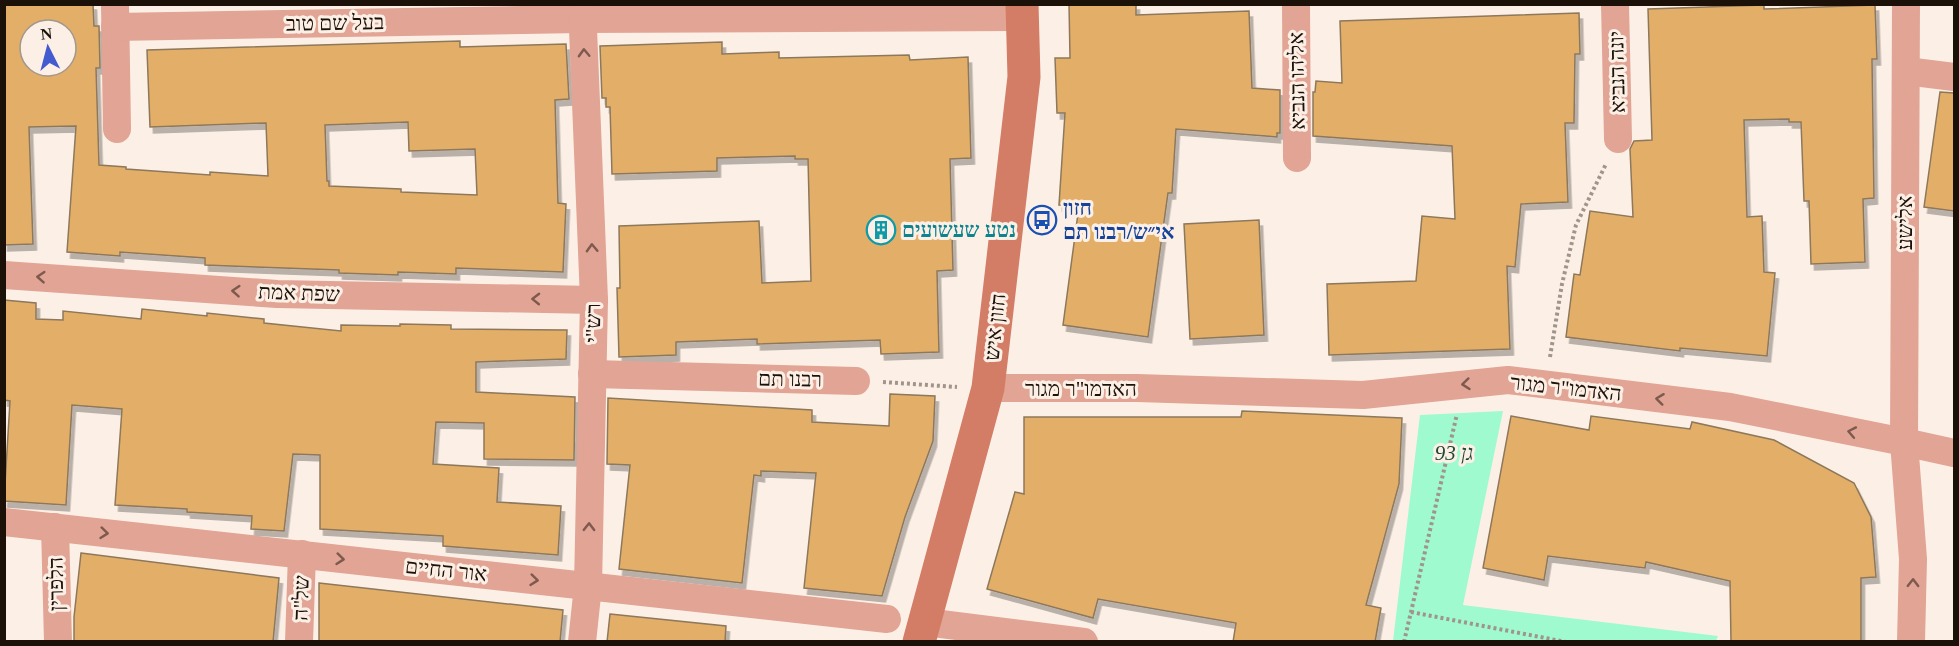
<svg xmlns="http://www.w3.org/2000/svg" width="1959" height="646" font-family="'Times New Roman','Noto Sans Hebrew',serif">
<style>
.green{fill:#9ffacf}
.building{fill:#e3af68;stroke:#8d785c;stroke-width:1.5;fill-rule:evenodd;filter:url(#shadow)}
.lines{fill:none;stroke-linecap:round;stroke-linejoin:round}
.path{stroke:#a0958b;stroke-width:4;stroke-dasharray:3 3;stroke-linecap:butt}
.street{stroke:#e1a495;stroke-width:28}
.secondary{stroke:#d37c66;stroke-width:33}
.oneway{stroke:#7e5a4e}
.labels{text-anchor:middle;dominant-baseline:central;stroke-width:6;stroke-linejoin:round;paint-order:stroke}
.street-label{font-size:21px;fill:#1b1108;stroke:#fcf0e6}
.transit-label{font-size:21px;font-weight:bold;fill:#164399;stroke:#fcf0e6;text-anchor:start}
.culture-label{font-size:21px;font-weight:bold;fill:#0d838f;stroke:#fcf0e6;text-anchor:start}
.park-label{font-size:21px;font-style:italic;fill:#1f4735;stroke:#fcf0e6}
</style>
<defs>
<filter id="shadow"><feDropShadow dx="3.5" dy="6" stdDeviation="0" flood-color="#0004"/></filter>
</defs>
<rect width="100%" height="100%" fill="#fcf0e6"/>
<!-- green -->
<polygon class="green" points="1503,411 1463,605 1718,636 1716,641 1393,641 1420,415"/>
<!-- building -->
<g class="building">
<path d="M4,4H93L94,26H99L100,68H96L99,165L126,167V169L210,175V172L268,176L266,123L150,127L147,50L460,41V47L566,44L569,99L555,100L558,203L566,204L563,272L456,268V274L398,272V275L339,273V270L205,265V258L120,252V256L67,252L76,126L29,127L33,244L4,245ZM30,30H66V66H30ZM408,122L409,151L475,149L477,195L401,192V189L329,186V181H327L325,125Z"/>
<polygon points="1069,4 1136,4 1136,15 1249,11 1252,88 1280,90 1280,133 1277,133 1277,137 1176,129 1172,193 1168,193 1148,337 1063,325 1079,206 1059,205 1065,113 1057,113 1055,58 1070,58"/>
<polygon points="1764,5 1764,9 1875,5 1877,59 1872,59 1874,198 1863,199 1865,262 1811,264 1809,201 1804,201 1801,122 1789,122 1789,119 1744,120 1747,217 1762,216 1764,272 1775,273 1767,356 1680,348 1680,351 1566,337 1574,274 1580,275 1590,211 1633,217 1630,149 1634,141 1652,140 1648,9"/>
<polygon points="1579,13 1580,54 1575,54 1574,123 1565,123 1568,202 1521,204 1515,267 1507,266 1510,349 1329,355 1327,284 1416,281 1422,216 1455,219 1452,146 1313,136 1313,92 1315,92 1316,81 1342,83 1340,21"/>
<polygon points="722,42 722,54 779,52 779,58 909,55 910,60 968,57 971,158 950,159 953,270 937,271 939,352 881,354 880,340 757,344 757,339 676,342 676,355 619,357 617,288 620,288 619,226 759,221 762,283 811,281 808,159 795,159 795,156 717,158 717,171 612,174 610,107 606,107 606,98 602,98 600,46"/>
<polygon points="1940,92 1954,93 1954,211 1924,207"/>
<polygon points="1259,220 1264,335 1190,339 1184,224"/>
<polygon points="4,300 36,303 36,319 63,320 63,311 141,319 142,309 207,316 207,313 264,319 264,323 341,331 341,325 400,326 400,324 451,325 451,329 567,330 566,359 476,362 476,392 575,397 574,460 484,459 484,423 436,422 433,464 499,468 497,502 561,506 558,555 443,546 443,536 320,529 320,455 293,454 284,531 251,529 252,516 187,512 187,509 115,505 122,409 72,405 66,505 4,501 10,401 4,400"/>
<polygon points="890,394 935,396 933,441 905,517 882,596 804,588 816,473 761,471 761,476 754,475 742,583 619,569 630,465 607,464 608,398 812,410 812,422 889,426"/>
<polygon points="1242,411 1402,418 1399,484 1366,605 1381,608 1375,642 1233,642 1236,623 1098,599 1093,618 987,589 1015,492 1024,494 1024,417 1241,417"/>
<polygon points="1511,416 1589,430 1591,416 1690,429 1692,422 1774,440 1854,483 1871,517 1876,577 1861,578 1861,642 1731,642 1730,581 1646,562 1645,568 1548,556 1544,580 1483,568"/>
<polygon points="81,553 279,578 273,642 74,642 74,617"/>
<polygon points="319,583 563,610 560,642 319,642"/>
<polygon points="610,614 726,626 725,642 607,642"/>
</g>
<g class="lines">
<!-- path -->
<g class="path">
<polyline points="1550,357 1562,284 1576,225 1606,164"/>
<polyline points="883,382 957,387"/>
<polyline points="1411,612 1566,642"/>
<polyline points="1404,642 1457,414"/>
</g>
<!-- street -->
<g class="street">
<polyline points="115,4 117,129"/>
<polyline points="1296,4 1297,158"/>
<polyline points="1615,4 1618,139"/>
<polyline points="1906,4 1904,442 1954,453"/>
<polyline points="115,27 582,19 1022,17"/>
<polyline points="1906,71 1954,77"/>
<polyline points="4,275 277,294 594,300"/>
<polyline points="592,374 856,381"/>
<polyline points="988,388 1137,388 1363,395 1508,380 1730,407 1904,442 1913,559 1911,642"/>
<polyline points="4,522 887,619"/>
<polyline points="55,527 58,642"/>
<polyline points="925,622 1084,642"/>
<polyline points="299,642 302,554"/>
<polyline points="582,642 588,586 594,300 582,4"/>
</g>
<!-- secondary -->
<polyline class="secondary" points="919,642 988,388 1024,77 1022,4"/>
</g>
<!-- one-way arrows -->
<defs><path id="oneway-chevron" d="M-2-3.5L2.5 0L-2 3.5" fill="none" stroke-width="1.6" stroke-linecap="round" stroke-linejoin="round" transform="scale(1.5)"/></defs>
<g class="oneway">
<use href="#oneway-chevron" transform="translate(584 53) rotate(-92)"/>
<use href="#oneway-chevron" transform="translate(592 248) rotate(-92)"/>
<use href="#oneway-chevron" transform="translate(41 277) rotate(-176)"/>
<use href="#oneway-chevron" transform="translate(236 291) rotate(-176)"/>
<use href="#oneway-chevron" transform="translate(536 299) rotate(-179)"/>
<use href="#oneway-chevron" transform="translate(1466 384) rotate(174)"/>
<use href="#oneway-chevron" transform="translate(1660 399) rotate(-173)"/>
<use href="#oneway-chevron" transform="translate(1852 432) rotate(-169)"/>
<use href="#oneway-chevron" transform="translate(589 527) rotate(-89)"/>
<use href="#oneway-chevron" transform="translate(104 533) rotate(6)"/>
<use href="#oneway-chevron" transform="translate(340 559) rotate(6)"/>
<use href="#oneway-chevron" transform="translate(534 580) rotate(6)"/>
<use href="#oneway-chevron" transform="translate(1913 583) rotate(-89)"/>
</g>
<!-- icons -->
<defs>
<g id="bus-ring" transform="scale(1.5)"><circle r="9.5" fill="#fcf0e6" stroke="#1a4fb4" stroke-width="1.5"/><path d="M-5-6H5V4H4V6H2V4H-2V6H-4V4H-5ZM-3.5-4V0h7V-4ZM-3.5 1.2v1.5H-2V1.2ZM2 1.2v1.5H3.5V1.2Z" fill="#1a4fb4"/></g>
<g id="building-ring" transform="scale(1.5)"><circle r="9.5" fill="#fcf0e6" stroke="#0f9aa8" stroke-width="1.5"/><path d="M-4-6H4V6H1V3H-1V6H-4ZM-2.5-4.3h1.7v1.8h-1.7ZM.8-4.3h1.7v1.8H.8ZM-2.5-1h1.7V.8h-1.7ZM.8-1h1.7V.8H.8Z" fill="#0f9aa8"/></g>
</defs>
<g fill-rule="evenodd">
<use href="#bus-ring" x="1042" y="220"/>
<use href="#building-ring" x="881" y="230"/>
</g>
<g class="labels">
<!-- street labels -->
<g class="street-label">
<text transform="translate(335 23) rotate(-1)">בעל שם טוב</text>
<text transform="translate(1617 72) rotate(-91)">יונה הנביא</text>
<text transform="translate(1297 81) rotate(-91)">אליהו הנביא</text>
<text transform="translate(1905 223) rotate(-90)">אלישע</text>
<text transform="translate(299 293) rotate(2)">שפת אמת</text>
<text transform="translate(593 323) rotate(-89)">רש"י</text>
<text transform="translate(995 327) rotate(-84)">חזון איש</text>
<text transform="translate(790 379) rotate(1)">רבנו תם</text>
<text transform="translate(1566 388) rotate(6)">האדמו"ר מגור</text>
<text x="1081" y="389">האדמו"ר מגור</text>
<text transform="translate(446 570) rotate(6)">אור החיים</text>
<text transform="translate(56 584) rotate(-91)">הלפרין</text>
<text transform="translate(301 598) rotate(-88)">של"ה</text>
</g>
<!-- transit labels -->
<g class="transit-label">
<text x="1063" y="208">חזון<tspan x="1063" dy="24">אי״ש/רבנו תם</tspan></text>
</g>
<!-- culture labels -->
<g class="culture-label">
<text x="902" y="230">נטע שעשועים</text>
</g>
<!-- park labels -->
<g class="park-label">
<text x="1454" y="453">גן 93</text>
</g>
</g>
<!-- border -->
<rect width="1959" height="646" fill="none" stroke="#1b1108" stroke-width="12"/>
<!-- north arrow -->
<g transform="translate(48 48) rotate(354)"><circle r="28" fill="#fcf0e6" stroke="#a2978d" stroke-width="1.5"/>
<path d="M0-4.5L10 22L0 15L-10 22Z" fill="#445bcf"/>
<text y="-9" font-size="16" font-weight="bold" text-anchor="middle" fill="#1b1108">N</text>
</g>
</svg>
